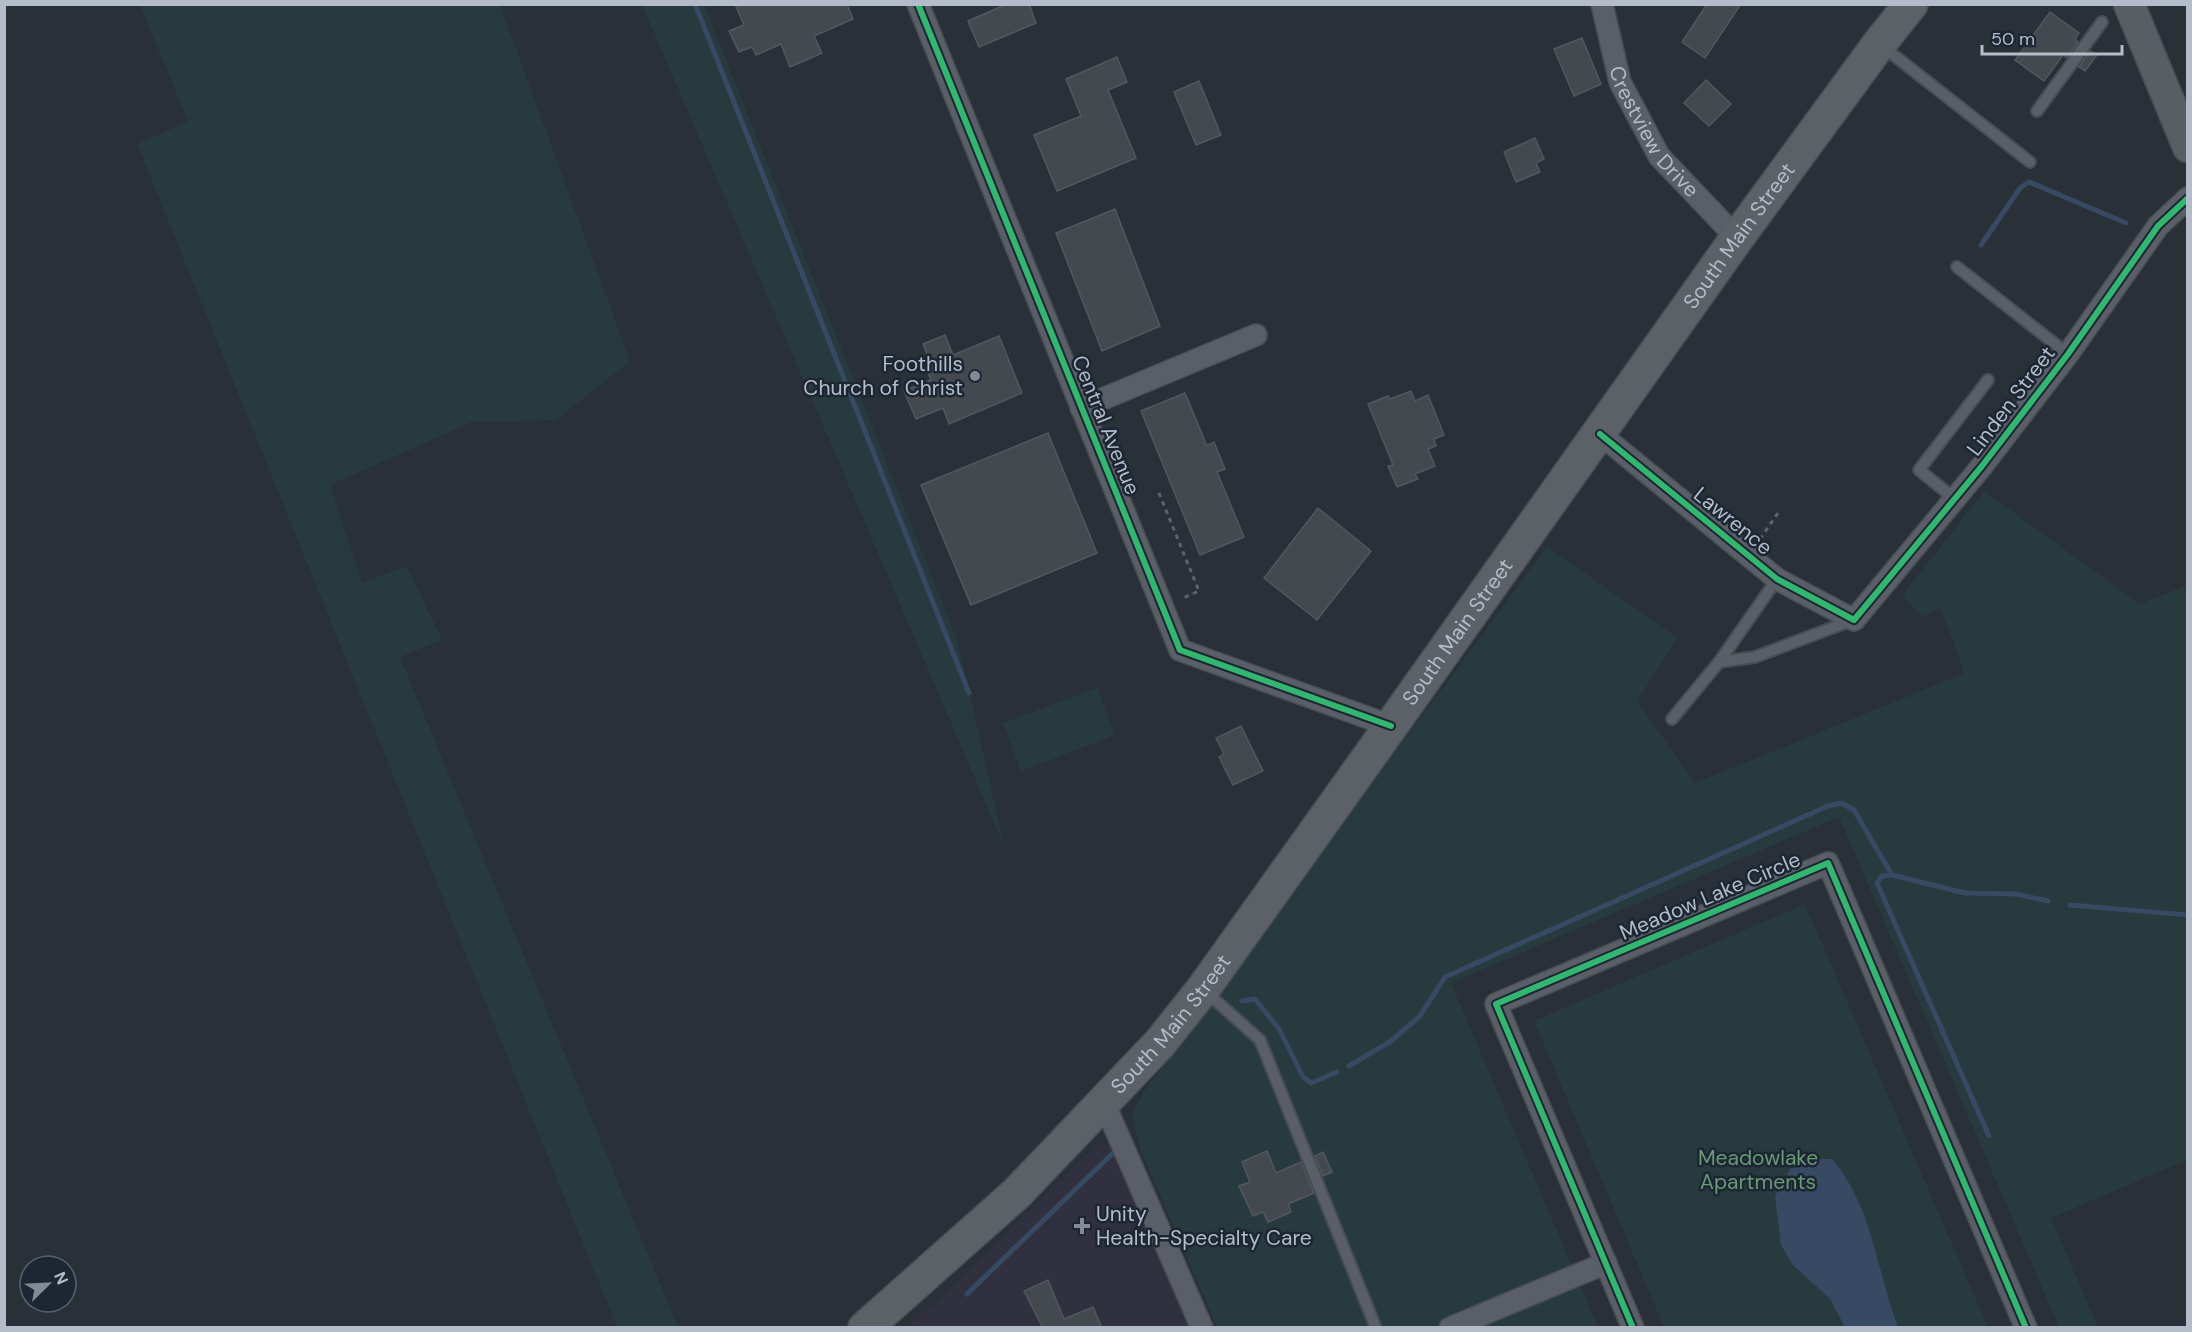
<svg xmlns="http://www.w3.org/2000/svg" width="2192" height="1332" font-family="'DM Sans',sans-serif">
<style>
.medical{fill:#31303e}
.green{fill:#273a3e}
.water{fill:#384963}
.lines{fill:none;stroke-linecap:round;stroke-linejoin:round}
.stream{stroke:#384963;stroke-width:5}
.building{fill:#444950;stroke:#52575f;stroke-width:1.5}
.lane-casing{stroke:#484c53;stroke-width:14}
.street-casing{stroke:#484c53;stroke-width:24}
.secondary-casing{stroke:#484c53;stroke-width:33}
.primary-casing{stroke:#484c55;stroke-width:36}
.path{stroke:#5d636a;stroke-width:3;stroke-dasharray:4.5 4.5;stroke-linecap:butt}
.lane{stroke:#5a5e66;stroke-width:10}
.street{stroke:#5a5e66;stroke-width:21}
.secondary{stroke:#595d64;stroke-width:30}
.primary{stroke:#5c6168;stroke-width:33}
.cycleway-casing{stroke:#1d2633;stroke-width:10}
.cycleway{stroke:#33b770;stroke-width:6}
.poi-dot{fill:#848b96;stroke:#1d2633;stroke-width:2}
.labels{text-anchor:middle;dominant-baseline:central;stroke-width:5;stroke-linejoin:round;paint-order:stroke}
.street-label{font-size:21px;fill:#b4bcc9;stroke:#1d2633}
.poi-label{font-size:21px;fill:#b4bcc9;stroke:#1d2633;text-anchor:end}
.park-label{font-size:21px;fill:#6b9a76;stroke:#1d2633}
</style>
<rect width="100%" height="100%" fill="#2a3038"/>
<!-- medical -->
<polygon class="medical" points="1098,1143 1114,1146 1193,1328 904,1328 942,1297"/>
<!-- green -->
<g class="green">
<polygon points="140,5 500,5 630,361 556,420 472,422 330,485 362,583 407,566 442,640 400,657 678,1327 617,1327 137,144 188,121"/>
<polygon points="642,5 704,5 958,642 1004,846"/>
<polygon points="1984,491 2140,604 2187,585 2187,1160 2051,1218 2098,1327 2059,1327 1839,817 1451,983 1598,1327 1217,1327 1140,1148 1132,1115 1143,1093 1547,547 1678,638 1637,701 1695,783 1965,673 1940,607 1922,617 1903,595"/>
<polygon points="1097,688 1115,735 1021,771 1003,723"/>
<polygon points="1805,904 1988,1327 1664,1327 1534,1021"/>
</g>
<!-- water -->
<path class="water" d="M1813,1159H1832C1872,1205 1877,1272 1898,1327H1845L1830,1299L1793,1265L1781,1245L1775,1196L1790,1169Z"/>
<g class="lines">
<!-- stream -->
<g class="stream">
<polyline points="695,4 969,693"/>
<polyline points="1981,245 2020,188 2029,182 2126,223"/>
<polyline points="2070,905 2188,915"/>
<polyline points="1242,1001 1255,999 1279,1029 1303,1077 1311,1083 1337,1072"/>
<polyline points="1349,1066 1391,1041 1420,1016 1445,977 1828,806 1841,803 1854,810 1892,875"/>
<polyline points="1989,1136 1877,883 1882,876 1892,875 1965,893 2016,894 2048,901"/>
<polyline points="967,1294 1112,1154"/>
</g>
</g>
<!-- building -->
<g class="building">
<polygon points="735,4 847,4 853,19 814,36 822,53 790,67 781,44 756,55 752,47 739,52 729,31 744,25"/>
<polygon points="1007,4 1029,4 1036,23 979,47 968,21"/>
<polygon points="1707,4 1741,4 1705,58 1682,42"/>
<polygon points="2050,12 2079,33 2075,39 2078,42 2067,58 2063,55 2044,81 2015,60"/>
<polygon points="1582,38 1601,84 1574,96 1554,49"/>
<polygon points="2090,51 2097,55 2085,71 2079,67"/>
<polygon points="1117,57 1127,82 1108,90 1136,158 1057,191 1034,135 1081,116 1066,79"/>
<polygon points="1706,80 1731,104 1709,126 1684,103"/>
<polygon points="1199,81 1221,135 1196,145 1174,92"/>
<polygon points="1535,138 1544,159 1536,163 1540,172 1516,182 1504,152"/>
<polygon points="1115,209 1160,326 1102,351 1056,233"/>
<polygon points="945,335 953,355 999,336 1022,393 949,424 943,408 916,419 904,391 931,380 925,366 931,364 923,344"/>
<polygon points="1411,391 1415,401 1428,395 1444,435 1434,439 1436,446 1428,449 1435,466 1415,474 1418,479 1397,487 1388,466 1393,465 1368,404 1388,396 1390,399"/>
<polygon points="1185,393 1207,446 1214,442 1225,469 1217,472 1244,537 1200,555 1141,411"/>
<polygon points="1048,433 1097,553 971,605 921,485"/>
<polygon points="1318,508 1371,551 1317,620 1264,578"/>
<polygon points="1241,726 1263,771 1233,785 1219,757 1224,754 1216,738"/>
<polygon points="1267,1151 1276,1173 1301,1162 1314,1193 1288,1204 1291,1212 1268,1222 1263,1212 1253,1216 1239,1186 1250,1182 1242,1162"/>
<polygon points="1323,1152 1332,1172 1323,1176 1315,1156"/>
<polygon points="1048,1280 1064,1319 1093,1307 1102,1328 1043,1328 1024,1291"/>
</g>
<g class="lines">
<!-- lane casing -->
<g class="lane-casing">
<g id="lane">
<polyline points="1882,46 2030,162"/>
<polyline points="2037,111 2102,22"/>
<polyline points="1957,267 2068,354"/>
<polyline points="1955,499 1919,470 1988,380"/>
<polyline points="1719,662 1755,657 1853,620"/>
<polyline points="1672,719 1719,662 1777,579"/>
<polyline points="1205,991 1260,1040 1376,1328"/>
</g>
</g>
<!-- street casing -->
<g class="street-casing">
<g id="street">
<polyline points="918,4 1180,650 1391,726"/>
<path id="s1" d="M1602,4L1620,82L1659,156L1737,238"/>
<polyline points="1081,408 1256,335"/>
<polyline points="1600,434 1777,579 1854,620 1982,466 2068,354 2158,226 2188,198"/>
<polyline points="1104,1103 1202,1328"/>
<polyline points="1450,1328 1606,1263"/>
<polyline points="1633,1328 1496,1004 1828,863 2026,1328"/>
</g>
</g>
<!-- secondary casing -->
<g class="secondary-casing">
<polyline id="secondary" points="2129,4 2188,147"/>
</g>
<!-- primary casing -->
<g class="primary-casing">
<g id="primary">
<path id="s2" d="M865,1328L1017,1193L1160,1043L1203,989L1391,726L1737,238L1879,44L1911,4"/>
</g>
</g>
<!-- path -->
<g class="path">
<polyline points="1159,493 1199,591 1183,598"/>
<polyline points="1760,539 1778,513"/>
</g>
<!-- lane -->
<use href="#lane" class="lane"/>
<!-- street -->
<use href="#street" class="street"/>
<!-- secondary -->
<use href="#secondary" class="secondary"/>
<!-- primary -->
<use href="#primary" class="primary"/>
<!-- cycleway casing -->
<g class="cycleway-casing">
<g id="cycleway">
<polyline points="918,4 1180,650 1391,726"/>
<polyline points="1600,434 1777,579 1854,620 1982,466 2068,354 2158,226 2188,198"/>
<polyline points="1633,1328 1496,1004 1828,863 2026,1328"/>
</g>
</g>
<!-- cycleway -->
<use href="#cycleway" class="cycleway"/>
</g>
<!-- markers -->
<g class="poi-dot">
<circle cx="975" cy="376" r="6"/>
<path d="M1079 1217h6v6h6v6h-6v6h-6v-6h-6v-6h6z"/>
</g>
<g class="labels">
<!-- street labels -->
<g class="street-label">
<text stroke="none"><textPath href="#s1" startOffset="140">Crestview Drive</textPath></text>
<text stroke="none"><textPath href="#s2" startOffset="1404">South Main Street</textPath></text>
<text transform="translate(2011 401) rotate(-53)">Linden Street</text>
<text transform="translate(1106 425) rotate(68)">Central Avenue</text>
<text transform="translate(1733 521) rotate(39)">Lawrence</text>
<text stroke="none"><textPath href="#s2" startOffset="918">South Main Street</textPath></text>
<text transform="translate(1710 896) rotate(-23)">Meadow Lake Circle</text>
<text stroke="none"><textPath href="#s2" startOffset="432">South Main Street</textPath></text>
</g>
<!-- poi labels -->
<g class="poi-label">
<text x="963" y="364">Foothills<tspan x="963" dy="24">Church of Christ</tspan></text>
<text x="1096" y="1214" text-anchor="start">Unity<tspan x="1096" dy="24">Health-Specialty Care</tspan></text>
</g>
<!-- park labels -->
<g class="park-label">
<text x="1758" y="1158">Meadowlake<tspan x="1758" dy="24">Apartments</tspan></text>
</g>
</g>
<!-- border -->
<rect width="2192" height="1332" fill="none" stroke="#b4bcc9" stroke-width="12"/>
<!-- north arrow -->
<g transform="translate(48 1284) rotate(66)"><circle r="28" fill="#1d2633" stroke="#59626f" stroke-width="1.5"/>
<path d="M0-4.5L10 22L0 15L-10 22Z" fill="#848b96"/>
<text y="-9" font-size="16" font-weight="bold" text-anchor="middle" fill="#b4bcc9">N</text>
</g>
<!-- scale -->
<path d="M1982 45v9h140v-9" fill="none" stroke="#b4bcc9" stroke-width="3"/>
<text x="1991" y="45" font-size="18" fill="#b4bcc9" stroke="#1d2633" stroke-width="4.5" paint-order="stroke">50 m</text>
</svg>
